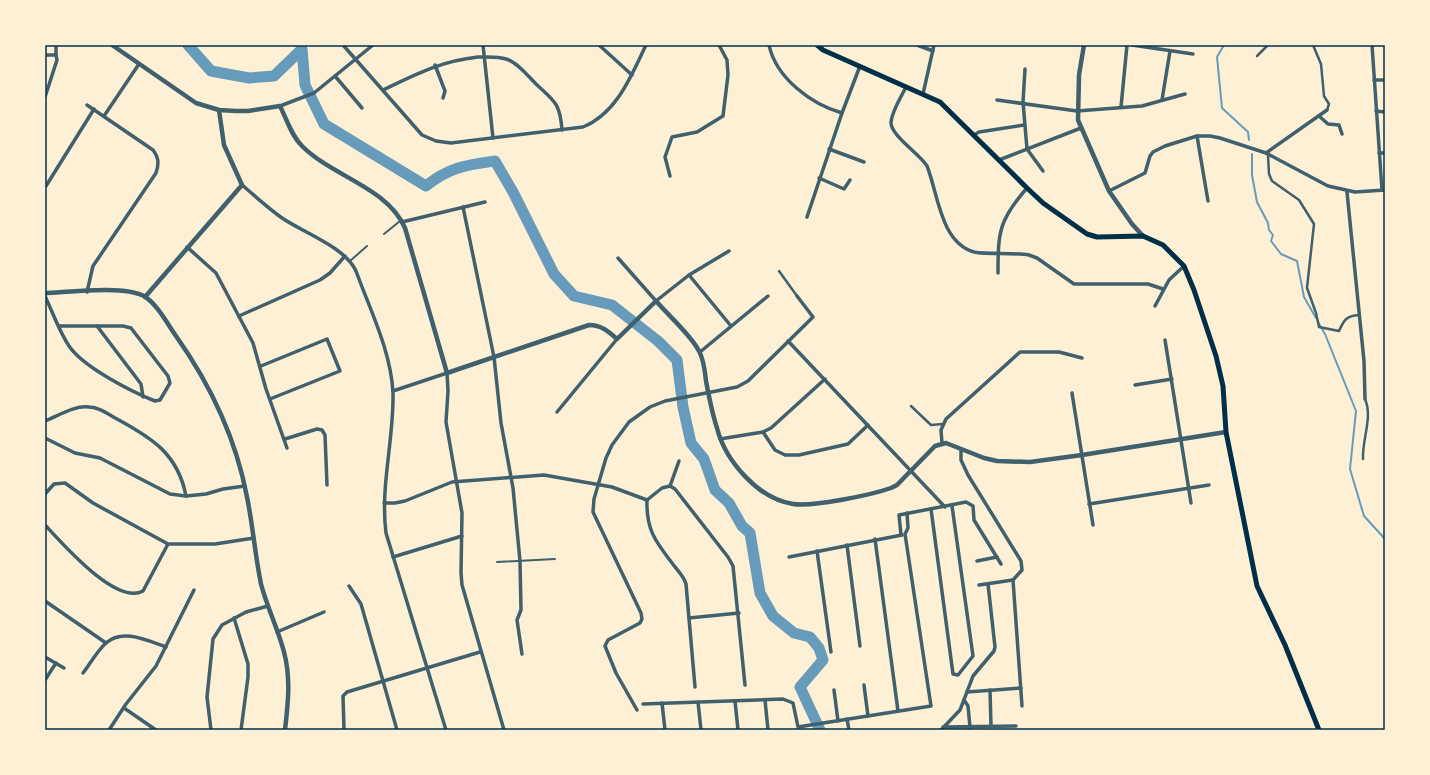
<svg xmlns="http://www.w3.org/2000/svg" width="1430" height="775" font-family="'Golos Text',sans-serif">
<style>
.lines{fill:none;stroke-linecap:round;stroke-linejoin:round}
.stream{stroke:#669bbc;stroke-width:2}
.river{stroke:#669bbc;stroke-width:11}
.service{stroke:#3f606c;stroke-width:2}
.pedestrian{stroke:#3f606c;stroke-width:2.5}
.minor{stroke:#3f606c;stroke-width:3.5}
.tertiary{stroke:#3f606c;stroke-width:4.5}
.secondary{stroke:#003049;stroke-width:5}
.neatline{fill:none;stroke:#003049;stroke-width:1.5}
</style>
<rect width="100%" height="100%" fill="#fdf0d5"/>
<g class="lines">
<!-- stream -->
<g class="stream">
<polyline points="1224,45 1217,57 1222,108 1248,132 1249,140"/>
<polyline points="1252,154 1252,175 1257,202 1268,223 1269,230 1273,235 1271,241 1281,254 1297,261 1304,297 1316,318"/>
<polyline points="1318,322 1325,334 1356,411 1350,469 1364,516 1385,539"/>
</g>
<!-- river -->
<path class="river" d="M188,45L211,71L249,78L274,76L302,49L305,85L324,124L426,186C449,167 467,165 495,161L513,192L554,274L574,296L612,305L658,341L677,360L683,407L691,443L704,459L715,490L729,503L742,526L750,533L760,593L773,616L794,633L810,637L819,648L823,660L800,687L820,730"/>
<!-- service -->
<g class="service">
<polyline points="384,234 400,221"/>
<polyline points="350,261 367,246"/>
<polyline points="497,562 555,559"/>
</g>
<!-- pedestrian -->
<g class="pedestrian">
<polyline points="1313,45 1321,64 1324,96 1329,104 1327,110"/>
<polyline points="1257,56 1268,45"/>
<path d="M1268,155L1269,174L1272,181L1299,200L1314,224L1307,288L1316,313L1319,327L1339,331C1344,320 1346,316 1359,315"/>
<polyline points="779,271 797,296"/>
<polyline points="911,406 931,425 943,424"/>
<path d="M1363,459C1362,439 1373,417 1365,399"/>
</g>
<!-- minor -->
<g class="minor">
<path d="M343,45L422,135L436,141L451,143L583,127C617,113 631,76 646,45"/>
<polyline points="483,45 493,138"/>
<polyline points="599,45 632,75"/>
<path d="M769,45C776,78 811,104 842,113"/>
<polyline points="917,45 933,51"/>
<polyline points="1132,45 1193,54"/>
<polyline points="1372,45 1382,190"/>
<polyline points="45,55 56,55 57,60 45,97"/>
<polyline points="56,55 56,45"/>
<polyline points="435,65 445,91 443,98"/>
<polyline points="1025,69 1023,102 1027,149 1043,171"/>
<polyline points="335,76 362,108"/>
<polyline points="1374,80 1385,80"/>
<path d="M906,87C901,97 892,111 891,122C890,135 920,154 927,166C938,193 940,242 974,252C988,255 1013,252 1029,255L1037,258L1074,284H1148L1163,289"/>
<path d="M383,90C416,74 441,61 478,57C486,57 498,56 506,59C517,62 528,76 536,84C555,102 560,103 562,130"/>
<polyline points="923,94 934,45"/>
<polyline points="997,100 1077,111 1142,106 1185,94"/>
<polyline points="1162,100 1170,51"/>
<polyline points="280,106 314,93 373,45"/>
<polyline points="1121,107 1127,45"/>
<polyline points="1376,111 1385,112"/>
<polyline points="104,116 139,64"/>
<polyline points="1319,116 1328,124 1339,125 1342,134"/>
<polyline points="974,135 979,132 1024,125"/>
<polyline points="1197,136 1208,201"/>
<polyline points="829,149 864,162"/>
<polyline points="1266,153 1327,110"/>
<polyline points="1379,153 1385,153"/>
<polyline points="999,160 1081,128"/>
<polyline points="670,176 665,157 672,137 697,132 723,116 728,75 727,60 719,45"/>
<polyline points="819,178 844,189 850,180"/>
<path d="M242,185C255,196 268,208 282,218C304,233 345,247 356,271C370,310 391,351 393,393C394,440 380,486 386,533L446,730"/>
<polyline points="46,186 94,109"/>
<polyline points="1109,191 1145,173 1150,156 1153,152 1165,146 1197,136 1210,136 1220,138 1266,153 1328,186 1355,192 1385,190"/>
<polyline points="1347,192 1364,361 1365,399"/>
<polyline points="463,207 494,357 501,423 513,488 520,561 521,610 517,620 522,654"/>
<polyline points="807,217 842,113 860,66"/>
<polyline points="402,222 485,202"/>
<polyline points="187,247 216,273 253,343 266,389 287,448"/>
<polyline points="618,258 656,301 689,275 729,251"/>
<path d="M998,273C998,232 999,220 1027,188"/>
<polyline points="689,275 731,326"/>
<path d="M87,292L93,266L156,173C159,164 159,158 153,150L87,105"/>
<path d="M45,296C53,313 59,331 69,346C83,367 132,392 155,401L160,400L170,383L168,376L131,328L123,326H59"/>
<polyline points="1155,306 1169,280 1184,266"/>
<polyline points="239,316 320,280 330,273 345,256"/>
<polyline points="97,326 141,384 143,397"/>
<polyline points="1165,340 1191,503"/>
<polyline points="788,341 945,507"/>
<polyline points="700,352 768,296"/>
<polyline points="261,366 327,339 340,371 270,399"/>
<polyline points="1135,385 1172,379"/>
<polyline points="393,391 447,373 448,391 446,422 462,513 461,573 462,585 504,730"/>
<polyline points="1072,393 1093,525"/>
<polyline points="557,412 617,339"/>
<path d="M45,421C58,416 75,405 89,407C99,407 108,414 117,419C152,438 178,454 186,496"/>
<polyline points="763,432 775,450 785,455 799,455 848,444 868,425"/>
<polyline points="45,438 75,453 100,458 170,494 186,496 206,494 223,489 245,486"/>
<polyline points="285,439 317,429 322,430 325,435 327,485"/>
<polyline points="720,439 763,432 771,428 825,379"/>
<polyline points="942,443 941,430 946,419 1020,352 1059,352 1082,358"/>
<polyline points="961,449 961,460 968,475 1021,561 1022,570 1013,580"/>
<polyline points="670,486 675,489 728,557 733,566 745,685"/>
<polyline points="670,486 679,461"/>
<polyline points="45,494 54,484 65,483 93,503 168,544 215,544 254,538"/>
<path d="M647,500C646,529 655,541 672,563C677,570 684,576 686,584L695,687"/>
<polyline points="647,500 662,488 670,486"/>
<polyline points="384,503 395,503 405,501 452,482 544,475 612,487 647,500"/>
<polyline points="1089,504 1209,485"/>
<polyline points="931,509 953,674 958,675 973,656 952,506"/>
<path d="M45,525C62,543 116,606 143,591L168,544"/>
<polyline points="901,535 899,515 966,502 973,506 974,520 1001,564"/>
<polyline points="875,539 898,711"/>
<polyline points="847,545 860,646"/>
<polyline points="817,551 831,652"/>
<polyline points="393,557 462,536"/>
<polyline points="789,557 902,535"/>
<polyline points="977,561 997,557"/>
<polyline points="1013,580 1022,706"/>
<polyline points="979,585 1013,580"/>
<polyline points="349,586 361,604 397,730"/>
<polyline points="45,601 106,643"/>
<polyline points="234,618 248,664 248,677 241,730"/>
<polyline points="689,618 739,613"/>
<polyline points="277,632 324,612"/>
<polyline points="45,657 64,668"/>
<path d="M83,673C90,664 97,651 106,643C123,628 148,641 166,647"/>
<polyline points="45,680 56,663"/>
<polyline points="864,685 868,716"/>
<polyline points="834,690 838,721"/>
<polyline points="990,690 991,726"/>
<polyline points="967,692 1021,688"/>
<polyline points="765,700 768,730"/>
<polyline points="964,700 968,706 970,727"/>
<polyline points="735,701 738,730"/>
<polyline points="698,702 701,730"/>
<polyline points="662,703 665,730"/>
<polyline points="643,704 783,699 793,703 798,727 931,706 905,534 908,528 907,513"/>
<polyline points="124,708 156,730"/>
<polyline points="637,710 616,673 605,646 608,640 640,623 642,619 641,613 593,512 594,499 606,458 612,445 629,422 650,407 665,401 737,387 748,381 813,317 797,296"/>
<polyline points="847,719 849,730"/>
<polyline points="943,727 1016,726"/>
<polyline points="109,730 126,704 156,666 194,590"/>
<polyline points="211,730 207,697 213,639 222,625 246,612 268,606"/>
<polyline points="344,730 343,696 347,692 480,652"/>
<polyline points="941,730 960,710 973,676 994,651 995,647 988,584"/>
</g>
<!-- tertiary -->
<g class="tertiary">
<path d="M112,45L196,103L219,110L236,111H248L280,106C287,120 291,135 302,146C333,177 387,187 405,228L447,373L589,325C601,325 608,331 617,339L656,301C668,315 691,335 699,351C704,360 705,371 706,381C709,397 712,413 717,428C725,460 758,499 793,504C813,507 871,495 891,488L897,485L935,446L946,443L984,458L997,461L1030,462L1082,455L1226,432"/>
<polyline points="1084,45 1079,75 1078,120 1109,191 1132,224 1143,236"/>
<path d="M45,293C69,292 124,285 144,296C157,304 167,323 176,336C210,384 236,439 247,497C253,526 255,555 261,584C267,607 278,629 284,652C291,678 288,704 285,730"/>
<polyline points="145,297 242,185 224,145 219,110"/>
</g>
<!-- secondary -->
<polyline class="secondary" points="817,45 823,50 940,102 1027,188 1043,203 1087,234 1097,237 1143,236 1163,245 1184,266 1194,290 1216,356 1223,386 1226,432 1257,586 1285,645 1319,730"/>
</g>
<!-- border -->
<rect width="1430" height="775" fill="none" stroke="#fdf0d5" stroke-width="92"/>
<rect x="46" y="46" width="1338" height="683" class="neatline"/>
</svg>
